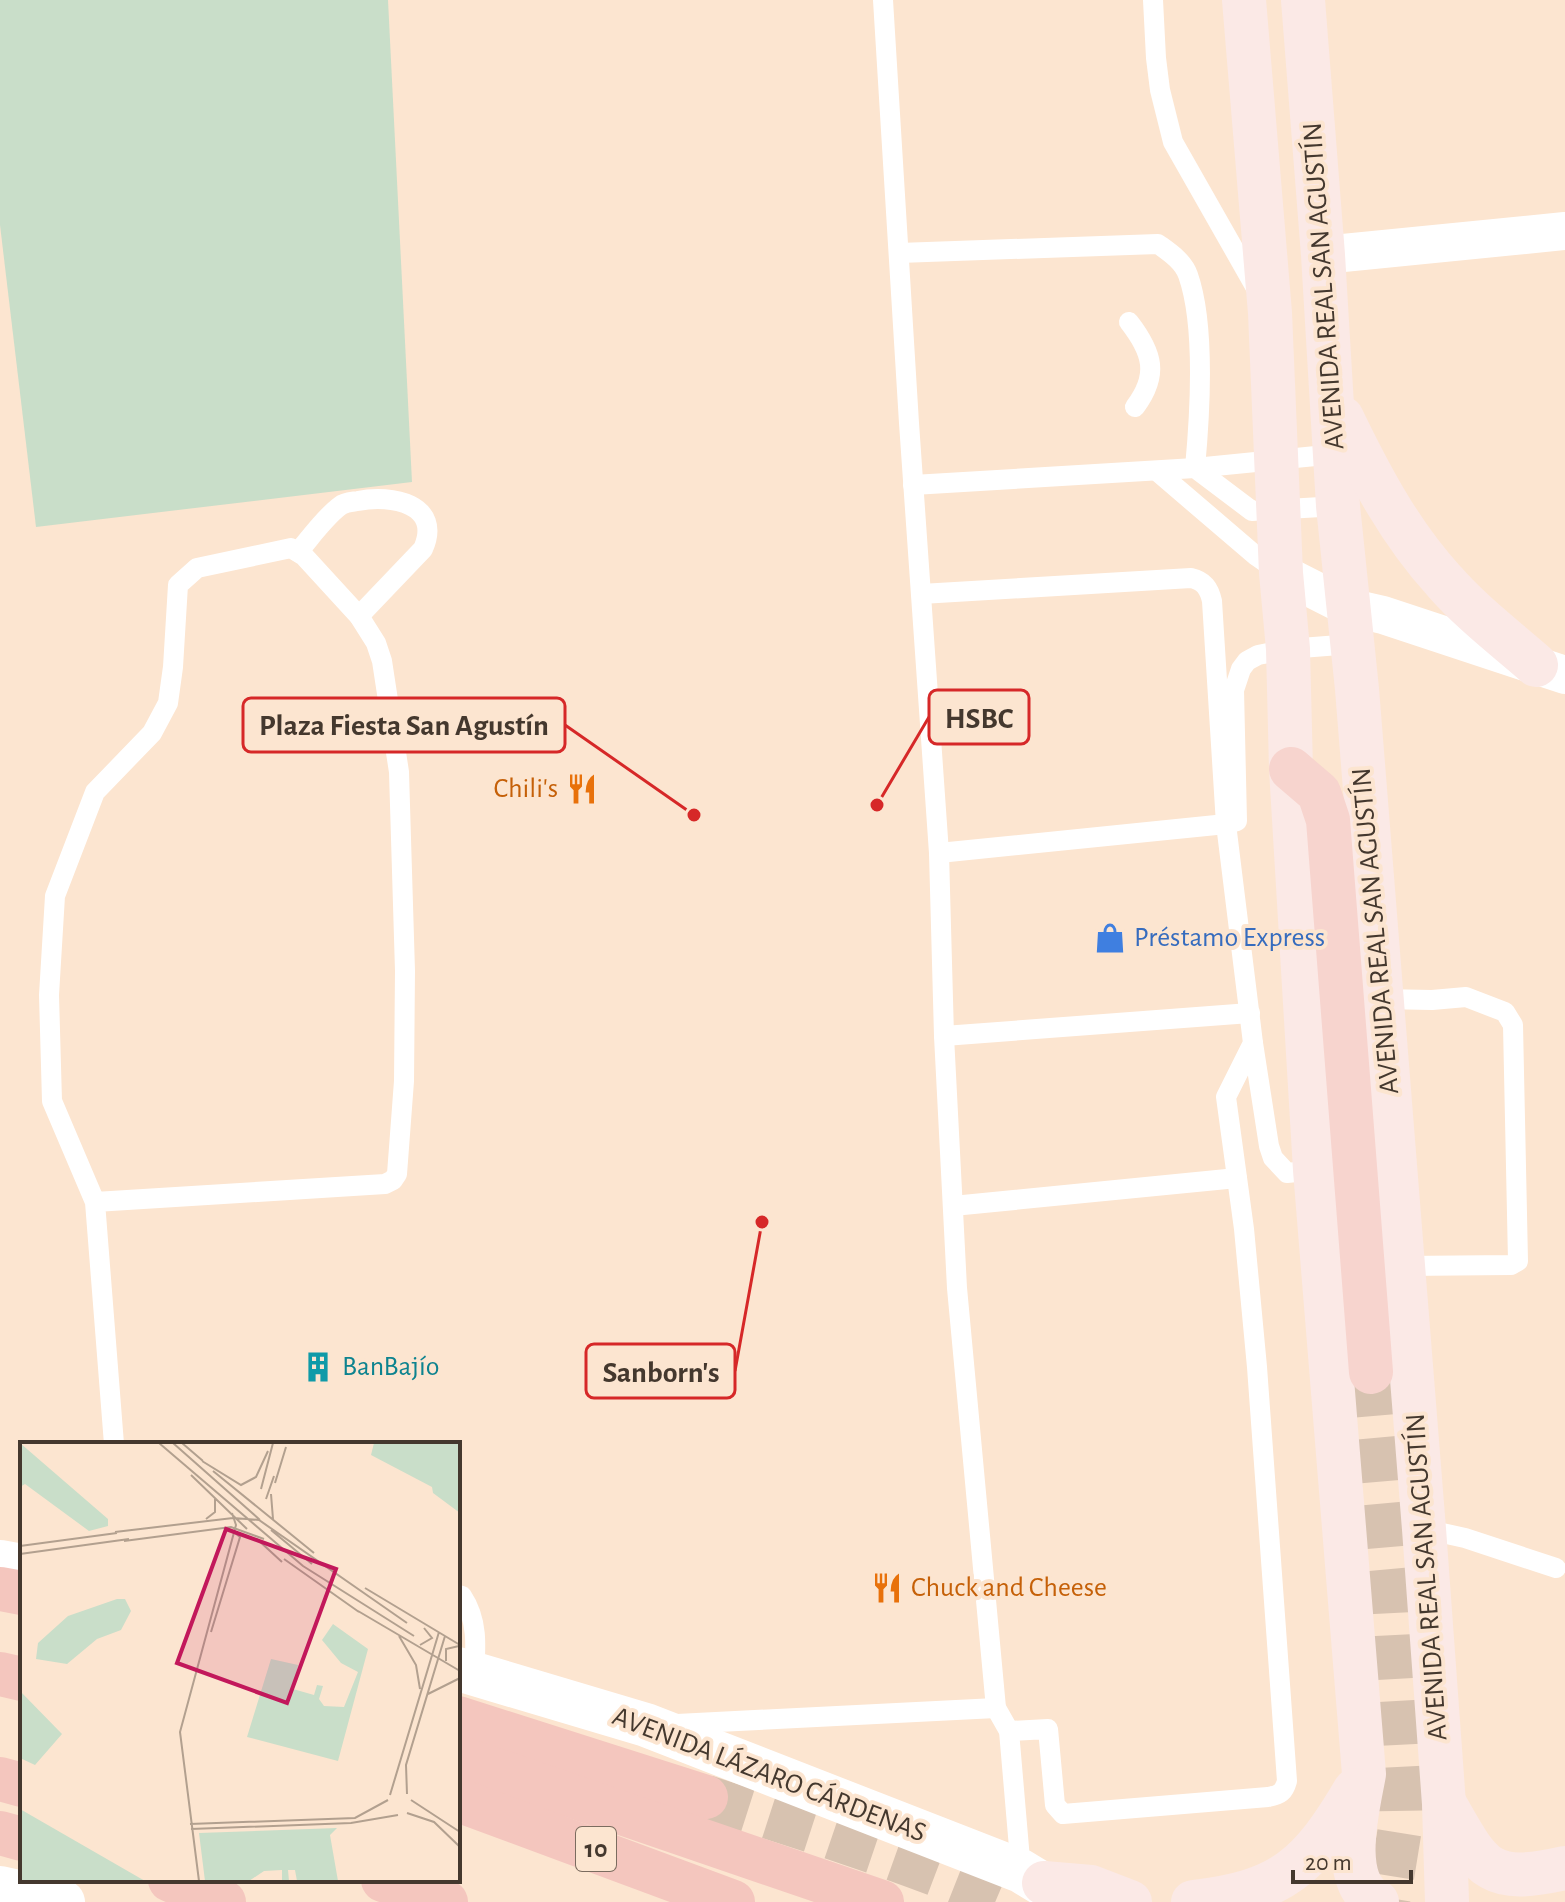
<svg xmlns="http://www.w3.org/2000/svg" width="1565" height="1902" font-family="'Alegreya Sans',sans-serif">
<style>
.green{fill:#c9dec9}
.lines{fill:none;stroke-linecap:round;stroke-linejoin:round}
.primary-tunnel{stroke:#d7c2b0;stroke-width:44;stroke-dasharray:44 22;stroke-linecap:butt}
.trunk-tunnel{stroke:#d7c2b0;stroke-width:44;stroke-dasharray:44 22;stroke-linecap:butt}
.service{stroke:#fff;stroke-width:20}
.minor{stroke:#fff;stroke-width:38}
.tertiary{stroke:#fff;stroke-width:44}
.secondary{stroke:#fbe9e6;stroke-width:44}
.primary{stroke:#f7d4ce;stroke-width:44}
.trunk{stroke:#f4c6be;stroke-width:44}
.labels{text-anchor:middle;dominant-baseline:central;stroke-width:8;stroke-linejoin:round;paint-order:stroke}
.shield{fill:#fce5d0;stroke:#7b6c5f;stroke-width:2}
.shield-label{font-size:26px;font-weight:bold;fill:#44382e}
.street-label{font-size:28px;fill:#44382e;stroke:#fce5d0}
.food-label{font-size:28px;fill:#c56008;stroke:#fce5d0;text-anchor:end}
.shop-label{font-size:28px;fill:#366cbe;stroke:#fce5d0;text-anchor:start}
.culture-label{font-size:28px;fill:#0d838f;stroke:#fce5d0;text-anchor:start}
.inset-road{fill:none;stroke:#b2a08f;stroke-width:2}
.view{fill:#c2185b;fill-opacity:0.15;stroke:#c2185b;stroke-width:4}
.inset-edge{fill:none;stroke:#44382e;stroke-width:4}
.leader{fill:none;stroke:#d62828;stroke-width:3}
.callout-dot{fill:#d62828;stroke:#fce5d0;stroke-width:3}
.callout{fill:#fce5d0;stroke:#d62828;stroke-width:3}
.callout-label{font-size:30px;text-anchor:middle;font-weight:bold;fill:#44382e}
</style>
<rect width="100%" height="100%" fill="#fce5d0"/>
<!-- green -->
<polygon class="green" points="0,0 388,0 412,482 36,527 0,225"/>
<g class="lines">
<!-- primary-tunnel -->
<polyline class="primary-tunnel" points="1371,1372 1391,1602 1400,1772 1401,1822 1388,1902"/>
<!-- trunk-tunnel -->
<path class="trunk-tunnel" d="M706,1797C806,1829 907,1860 1004,1902"/>
<!-- service -->
<g class="service">
<polyline points="883,0 909,423 939,853 944,1036 957,1288 996,1708 1009,1731 1021,1871"/>
<polyline points="1153,0 1156,58 1160,90 1173,142 1256,288"/>
<path d="M899,253L1158,244C1169,252 1183,261 1188,275C1206,326 1200,414 1195,468L1336,454"/>
<path d="M1129,322C1153,353 1159,375 1135,407"/>
<polyline points="1158,472 1255,555 1278,571"/>
<polyline points="913,485 1195,468 1252,511 1338,506"/>
<path d="M298,552C311,537 325,517 340,506C345,502 352,502 358,501C391,494 443,504 423,549L359,616"/>
<path d="M921,594L1191,578C1204,581 1209,588 1212,601L1226,824L1253,1043L1226,1097L1244,1229L1257,1367L1287,1781C1284,1792 1280,1795 1268,1797L1063,1814L1055,1805L1048,1729L1009,1731"/>
<polyline points="939,853 1226,824 1237,821 1234,690 1241,669 1247,661 1258,655 1288,649 1352,644"/>
<polyline points="1381,999 1432,1000 1466,997 1505,1012 1513,1025 1518,1261 1511,1265 1404,1266"/>
<polyline points="944,1036 1250,1013"/>
<polyline points="1253,1043 1269,1146 1273,1158 1287,1173 1315,1170"/>
<polyline points="95,1202 385,1184 393,1180 397,1174 404,1081 405,971 399,772 382,661 376,643 359,616 304,556 291,548 197,568 178,585 173,667 168,703 152,733 95,792 55,896 49,995 52,1101 95,1202 114,1444"/>
<polyline points="953,1206 1237,1178"/>
<polyline points="1424,1529 1465,1538 1556,1568"/>
<path d="M458,1595L462,1596C478,1620 476,1646 474,1674"/>
<polyline points="677,1724 996,1708"/>
</g>
<!-- minor -->
<g class="minor">
<polyline points="1323,255 1565,231"/>
<polyline points="1281,573 1348,607 1383,615 1565,675"/>
</g>
<!-- tertiary -->
<g class="tertiary">
<polyline points="0,1562 22,1566"/>
<polyline points="458,1669 646,1725 1021,1871 1072,1902"/>
<polyline points="0,1888 63,1902"/>
</g>
<!-- secondary -->
<g class="secondary">
<path d="M1244,0L1270,313L1281,573L1288,649L1291,769L1315,1170L1364,1774C1358,1808 1338,1882 1377,1902"/>
<polyline points="1303,0 1323,255 1338,506 1357,689 1424,1529 1444,1804 1447,1902"/>
<path d="M1342,418C1370,476 1400,533 1444,581C1471,612 1505,638 1536,665"/>
<path d="M1446,1806C1482,1870 1489,1885 1565,1868"/>
<polyline points="1044,1883 1091,1887 1130,1902"/>
<path d="M1193,1902C1283,1892 1310,1866 1355,1790"/>
</g>
<!-- primary -->
<polyline class="primary" points="1291,769 1319,793 1328,820 1371,1372"/>
<!-- trunk -->
<g class="trunk">
<polyline points="0,1589 22,1593"/>
<polyline points="0,1674 22,1679"/>
<polyline points="458,1718 706,1797"/>
<polyline points="458,1757 882,1902"/>
<polyline points="0,1779 22,1785"/>
<polyline points="458,1800 733,1902"/>
<polyline points="0,1833 22,1839"/>
<polyline points="170,1880 224,1902"/>
<polyline points="383,1880 446,1902"/>
</g>
</g>
<!-- icons -->
<defs>
<g id="restaurant-bare" transform="scale(2.4)"><path d="M-5-6h1v4h1v-4h1v4h1v-4h1v5L-1.5 .5V6h-2V.5L-5-1ZM5-6V6H3V1.5H1.5Q1.5-4 5-6Z" fill="#e8710a" stroke="#fce5d0" stroke-width="2.5" paint-order="stroke"/></g>
<g id="shop-bare" transform="scale(2.4)"><path d="M-5-2.5h2.3a2.7 3.5 0 0 1 5.4 0H5L5.5 6h-11ZM-1.5-2.5h3a1.5 2.3 0 0 0-3 0Z" fill="#3f7fe0" stroke="#fce5d0" stroke-width="2.5" paint-order="stroke"/></g>
<g id="building-bare" transform="scale(2.4)"><path d="M-4-6H4V6H1V3H-1V6H-4ZM-2.5-4.3h1.7v1.8h-1.7ZM.8-4.3h1.7v1.8H.8ZM-2.5-1h1.7V.8h-1.7ZM.8-1h1.7V.8H.8Z" fill="#0f9aa8" stroke="#fce5d0" stroke-width="2.5" paint-order="stroke"/></g>
</defs>
<g fill-rule="evenodd">
<use href="#restaurant-bare" x="582" y="789"/>
<use href="#shop-bare" x="1110" y="938"/>
<use href="#building-bare" x="318" y="1367"/>
<use href="#restaurant-bare" x="887" y="1588"/>
</g>
<g class="labels">
<!-- shield labels -->
<rect class="shield" x="576" y="1827" width="40" height="44" rx="6"/>
<g class="shield-label">
<text x="596" y="1849">10</text>
</g>
<!-- street labels -->
<g class="street-label">
<text transform="translate(1324 286) rotate(-94)">AVENIDA REAL SAN AGUSTÍN</text>
<text transform="translate(1376 931) rotate(-95)">AVENIDA REAL SAN AGUSTÍN</text>
<text transform="translate(1427 1577) rotate(-94)">AVENIDA REAL SAN AGUSTÍN</text>
<text transform="translate(769 1775) rotate(21)">AVENIDA LÁZARO CÁRDENAS</text>
</g>
<!-- food labels -->
<g class="food-label">
<text x="558" y="789">Chili's</text>
<text x="911" y="1588" text-anchor="start">Chuck and Cheese</text>
</g>
<!-- shop labels -->
<g class="shop-label">
<text x="1134" y="938">Préstamo Express</text>
</g>
<!-- culture labels -->
<g class="culture-label">
<text x="342" y="1367">BanBajío</text>
</g>
</g>
<!-- overview -->
<g transform="translate(20 1442)">
<rect width="440" height="440" fill="#fce5d0"/>
<path d="M0,1L88,77V84L69,89L5,42L0,45ZM354,1H440V71L413,51L412,45L351,13ZM97,157H105L111,169L101,188L77,197L47,222L16,217L18,201L48,174ZM313,182L348,207L318,319L227,295L251,217L278,223L273,247L294,253L297,243L303,244L299,257L304,264L324,265L338,230L321,221L302,198ZM0,249L42,292L15,323L0,316ZM0,367L125,439H0ZM317,386L310,393L318,439H277L275,428H268L269,439H262V428L244,429L229,439H185L179,391Z" fill="#c9dec9"/>
<path class="inset-road" d="M139,1L283,124L394,194M153,1L240,78M162,1L183,19M182,19L221,43L236,35L248,9M193,29L294,111M171,33L227,87M255,41L266,5M241,47L253,1M251,52L253,77M246,57L254,34M186,77L195,70V56M251,88L292,122M95,90L213,76L239,78L387,181M237,97L262,120M104,99L211,85L244,97M0,104L97,91M0,112L109,97M264,117L339,170M345,146L440,203M338,169L440,229M191,190L220,95L215,91M379,194L396,223L400,247M400,203L412,196L404,186M426,219V207L439,204M408,252L440,236M387,352L386,323L425,194M370,353L419,190M391,358L440,390M387,371L414,380L440,405M170,382L335,376L368,358M171,387L331,381L378,373M179,439L160,290L216,83L212,71"/>
<path class="view" d="M206,87L316,127L267,261L157,221Z"/>
<rect width="440" height="440" class="inset-edge"/>
</g>
<!-- callouts -->
<path class="leader" d="M877 805L929 717M694 815L565 725M762 1222L735 1371"/>
<g class="callout-dot">
<circle cx="877" cy="805" r="8"/>
<circle cx="694" cy="815" r="8"/>
<circle cx="762" cy="1222" r="8"/>
</g>
<g class="callout">
<rect x="929" y="690" width="100" height="54" rx="8"/>
<rect x="243" y="698" width="322" height="54" rx="8"/>
<rect x="586" y="1344" width="149" height="54" rx="8"/>
</g>
<g class="callout-label">
<text x="979" y="728">HSBC</text>
<text x="404" y="735">Plaza Fiesta San Agustín</text>
<text x="661" y="1382">Sanborn's</text>
</g>
<!-- scale -->
<path d="M1293 1870v12h118v-12" fill="none" stroke="#44382e" stroke-width="4"/>
<text x="1305" y="1870" font-size="24" fill="#44382e" stroke="#fce5d0" stroke-width="6" paint-order="stroke">20 m</text>
</svg>
